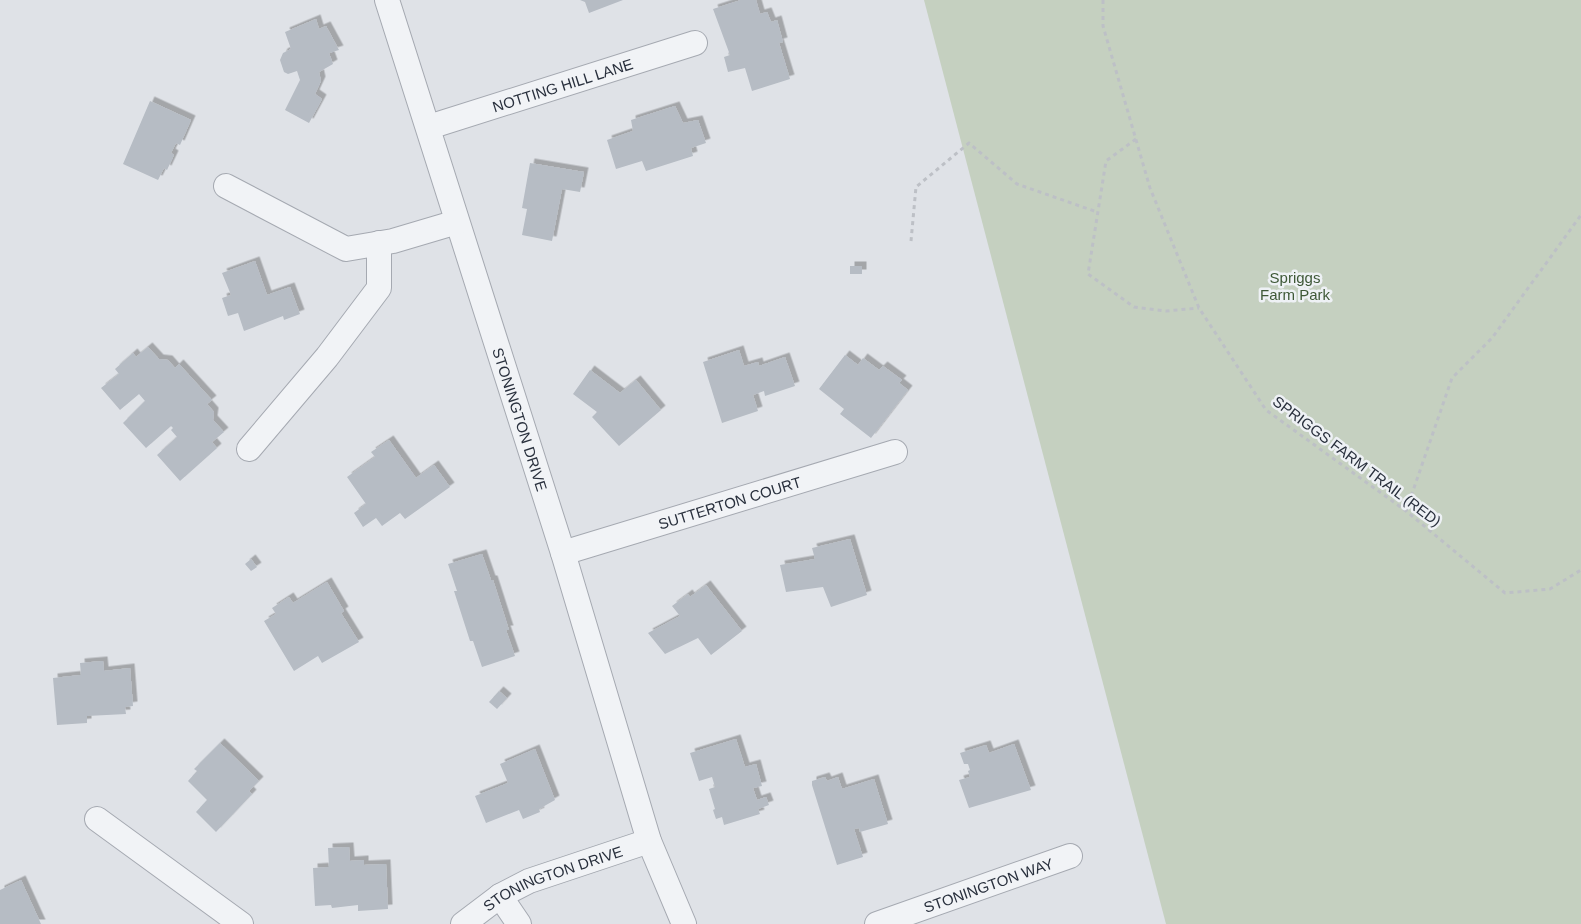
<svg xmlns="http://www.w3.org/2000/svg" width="1581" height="924" font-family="Helvetica,sans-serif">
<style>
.green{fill:#c5d0c0}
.building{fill:#b6bcc4;filter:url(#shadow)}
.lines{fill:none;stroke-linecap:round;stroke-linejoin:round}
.street-casing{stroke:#a5a9b1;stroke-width:26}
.path{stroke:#bdc0c6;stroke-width:3;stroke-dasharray:4 4;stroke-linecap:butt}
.street{stroke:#f1f3f6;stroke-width:24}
.labels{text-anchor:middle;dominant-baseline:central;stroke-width:5;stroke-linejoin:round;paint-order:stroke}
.street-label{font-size:15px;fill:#29303d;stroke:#eef1f5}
.park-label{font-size:15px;fill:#3e5837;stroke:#eef1f5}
</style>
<defs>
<filter id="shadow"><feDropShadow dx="4.5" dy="-4.5" stdDeviation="0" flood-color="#0004"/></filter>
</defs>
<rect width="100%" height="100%" fill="#dfe2e7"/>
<!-- green -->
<polygon class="green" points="924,0 1581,0 1581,924 1166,924"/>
<!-- building -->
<g class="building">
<polygon points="580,0 623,0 589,13 585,2"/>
<polygon points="741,0 756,0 760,14 767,12 771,22 777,20 783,42 779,43 790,79 752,91 745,68 728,72 724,57 730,55 713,9"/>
<polygon points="316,19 319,29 326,26 339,50 329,53 333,64 319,72 321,81 315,94 322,99 309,123 285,110 300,80 297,71 288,74 284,72 280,60 283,53 291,49 285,32"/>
<polygon points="150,101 191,120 180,145 176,143 171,153 174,155 167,170 164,168 158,180 123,164"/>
<polygon points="675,106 683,123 698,120 706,143 691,148 693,156 646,171 642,161 616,169 607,140 633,131 631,120"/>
<polygon points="530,163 584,172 580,192 562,189 552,241 522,235 527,209 522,208"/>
<polygon points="255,261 267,295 290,287 300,314 284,320 283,316 244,331 238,313 228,316 222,298 231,295 222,273"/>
<rect x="850" y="266" width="12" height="8"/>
<polygon points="148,347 159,359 168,360 175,368 179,364 212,400 207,404 214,412 213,420 224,432 212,442 217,448 180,481 157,455 177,437 171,430 173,428 171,426 146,448 123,423 147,399 145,401 139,394 120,410 101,388 119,374 115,369 133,353 136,357"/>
<polygon points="739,350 744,366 758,362 759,366 785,357 795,386 765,396 764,391 753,395 758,411 722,423 703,362"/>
<polygon points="845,355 858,365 863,358 879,370 883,366 902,380 899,383 908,390 871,438 840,414 844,409 819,389"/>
<polygon points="590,370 620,393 636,380 661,410 619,446 592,417 597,412 573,394"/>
<polygon points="389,440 416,478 434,465 450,487 405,519 400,513 382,526 376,518 363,527 354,513 366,504 347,477 375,457 371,452"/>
<polygon points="850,539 867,595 831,607 823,587 786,592 780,565 815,559 812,548"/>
<polygon points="482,554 491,580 493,580 509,630 506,630 515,656 482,667 473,641 470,641 454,591 457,591 448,564"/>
<polygon points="251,559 257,567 251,571 245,564"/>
<polygon points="327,582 344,611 341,613 359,642 322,663 318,656 294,671 264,621 276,614 272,608 289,597 293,603"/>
<polygon points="706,585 742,631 711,655 698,638 665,654 648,633 680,616 672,606 688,594 690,597"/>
<polygon points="103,661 104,671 130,668 133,706 125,707 126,714 87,716 87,723 57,725 53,678 81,675 80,663"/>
<polygon points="499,691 507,698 497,709 489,702"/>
<polygon points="736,739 745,767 756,764 762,786 753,788 757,800 766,797 769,805 758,809 760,814 724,825 722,817 716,819 713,810 715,809 709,789 715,787 712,777 699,781 690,753"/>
<polygon points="220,743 259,781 249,791 252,794 216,832 196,812 207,800 188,781 197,771 194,769"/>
<polygon points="1014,744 1031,790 969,808 959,780 970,777 968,771 970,770 968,764 964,764 960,753 986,745 989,753"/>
<polygon points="535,749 555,800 539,809 540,812 523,819 519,810 486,823 475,796 508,783 500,764"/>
<polygon points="825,777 827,781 838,777 842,789 874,779 888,824 860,832 859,828 854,829 863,857 837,865 812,785 812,781"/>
<polygon points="349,847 350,861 364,860 364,865 386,864 388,909 358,911 358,905 332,908 331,905 315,906 313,868 329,867 328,848"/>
<polygon points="21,880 41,924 0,924 0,890"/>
</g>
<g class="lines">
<!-- street casing -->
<g class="street-casing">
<g id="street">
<path id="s1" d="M387,0L563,553L649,841L684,924"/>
<path id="s2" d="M429,127L695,43"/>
<polyline points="226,186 346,249 393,241 457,222"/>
<polyline points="249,449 327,357 379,288 379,243"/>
<path id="s3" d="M563,553L895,452"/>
<polyline points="97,819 241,924"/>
<polyline points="500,896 519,924"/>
<path id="s4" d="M463,924L500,896L529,881L649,841"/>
<path id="s5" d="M877,924L1070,856"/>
</g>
</g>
<!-- path -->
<g class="path">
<polyline points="1103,0 1103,26 1150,188 1199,308 1266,410 1406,511 1505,593 1550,589 1581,570"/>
<polyline points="1136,139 1106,161 1088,274 1134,307 1166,311 1199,308"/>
<polyline points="911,241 916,187 969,143 1017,184 1097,212"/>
<polyline points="1406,511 1452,378 1492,338 1581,215"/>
</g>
<!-- street -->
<use href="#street" class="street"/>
</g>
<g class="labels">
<!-- street labels -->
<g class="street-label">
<text stroke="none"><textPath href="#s2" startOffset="140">NOTTING HILL LANE</textPath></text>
<text stroke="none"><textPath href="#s1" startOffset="440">STONINGTON DRIVE</textPath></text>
<text transform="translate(1357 461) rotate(37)">SPRIGGS FARM TRAIL (RED)</text>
<text stroke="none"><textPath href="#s3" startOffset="174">SUTTERTON COURT</textPath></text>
<text stroke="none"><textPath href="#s4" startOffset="102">STONINGTON DRIVE</textPath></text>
<text stroke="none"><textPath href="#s5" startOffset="118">STONINGTON WAY</textPath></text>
</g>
<!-- park labels -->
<g class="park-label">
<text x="1295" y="277">Spriggs<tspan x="1295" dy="17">Farm Park</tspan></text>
</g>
</g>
</svg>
